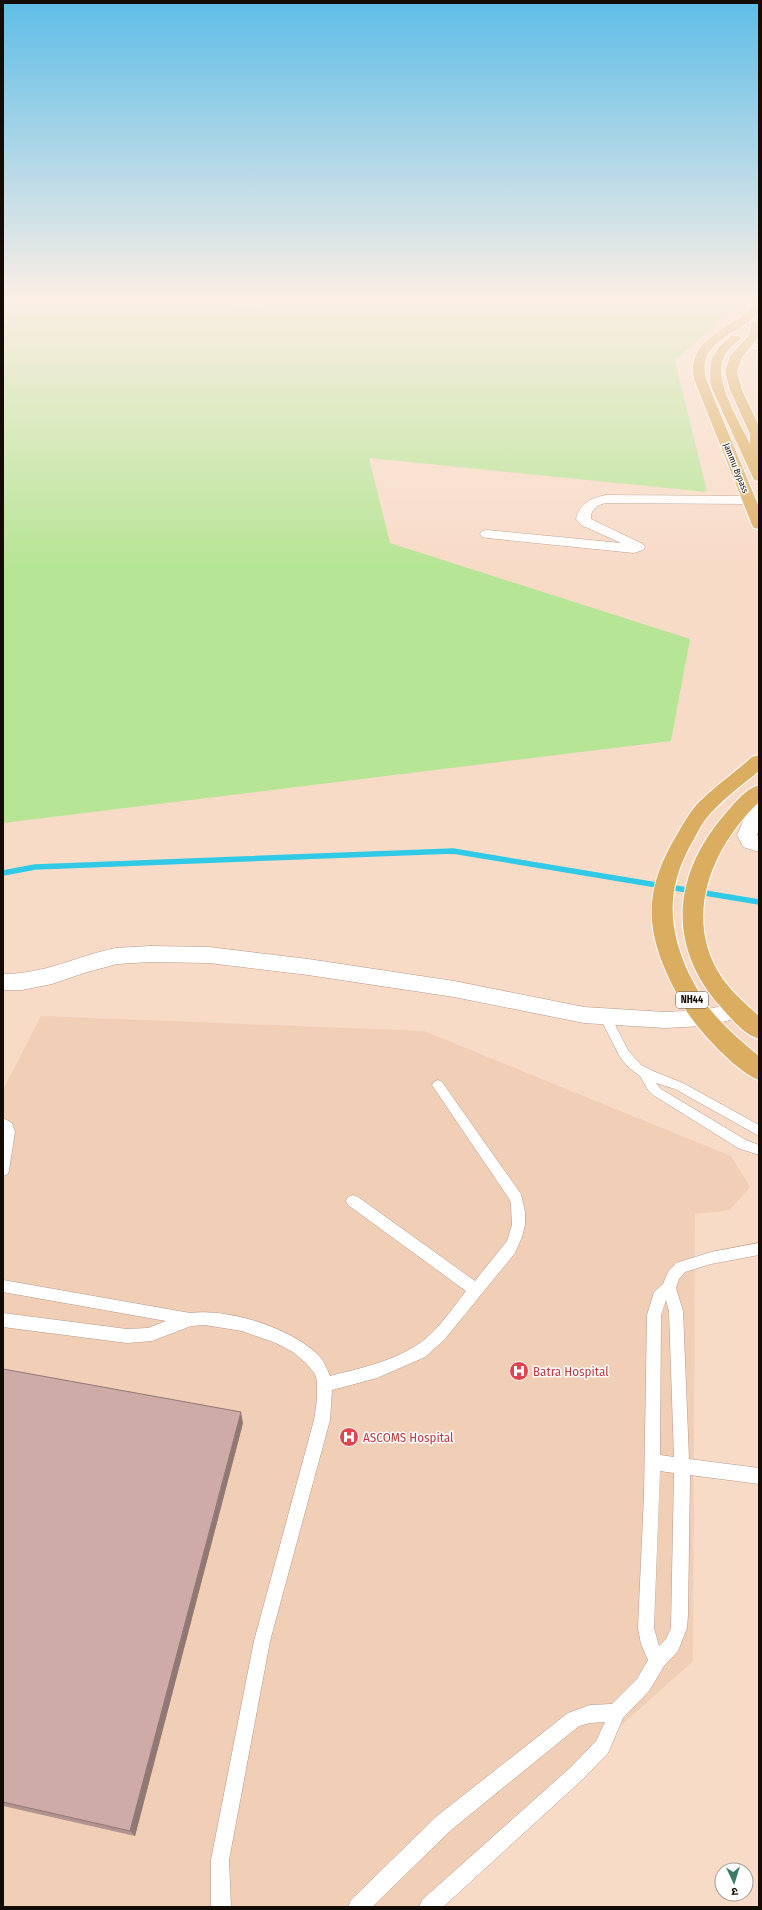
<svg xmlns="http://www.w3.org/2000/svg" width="762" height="1910" font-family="'Fira Sans Condensed','Noto Sans Devanagari',sans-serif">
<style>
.built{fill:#f1ceb6}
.green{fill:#b7e596}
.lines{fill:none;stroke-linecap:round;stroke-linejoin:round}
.stream{stroke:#30cae6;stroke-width:5.5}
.lane-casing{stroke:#b59a88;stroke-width:1}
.street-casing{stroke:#b59a88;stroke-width:1}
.highway-casing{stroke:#fff;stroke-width:2}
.lane{fill:#fff;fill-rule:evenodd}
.street{fill:#fff;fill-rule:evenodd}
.highway{fill:#dbad60;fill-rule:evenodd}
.wall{fill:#b19390}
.shaded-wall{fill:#907875}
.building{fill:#ceaba7;stroke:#907875}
.labels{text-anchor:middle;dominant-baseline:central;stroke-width:3;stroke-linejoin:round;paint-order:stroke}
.far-street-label{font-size:9px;fill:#140b05;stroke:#fff}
.shield{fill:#fff;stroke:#5a5450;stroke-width:1}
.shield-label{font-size:10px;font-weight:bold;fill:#140b05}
.near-health-label{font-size:13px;fill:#be3a42;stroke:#fff;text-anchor:start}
</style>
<rect width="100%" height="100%" fill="#f8dbc7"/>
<!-- built -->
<polygon class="built" points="41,1016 424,1031 731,1156 750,1187 730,1210 695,1214 693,1661 419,1907 3,1907 3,1090"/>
<!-- green -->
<polygon class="green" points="3,298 731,298 738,305 675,360 707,492 369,458 390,543 690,639 671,741 3,823"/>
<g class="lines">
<!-- stream -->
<polyline class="stream" points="3,873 35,867 453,851 759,902"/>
<!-- lane casing -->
<g class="lane-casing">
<g id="lane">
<polygon points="605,1012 609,1013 628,1050 641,1065 653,1071 683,1083 759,1125 759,1136 675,1089 656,1083 661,1089 746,1140 759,1145 759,1155 738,1148 653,1095 648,1090 640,1076 628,1067 620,1057 599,1016 601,1013"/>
<path d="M438,1080L442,1082L521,1194L525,1212V1225L522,1237L515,1253L444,1340L425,1357L377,1378L332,1390L330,1420L270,1641L229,1860L231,1907H211V1860L254,1641L314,1420L317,1400V1381L315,1374L306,1363L293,1352L276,1343L242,1331L205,1325L191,1326L152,1341L127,1343L3,1327V1313L127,1329L148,1328L166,1321L3,1292V1280L190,1313C226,1308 289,1327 316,1353C323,1359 327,1368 330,1376C358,1369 389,1362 414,1347C435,1335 451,1310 466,1291L348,1205L346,1201L348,1197L353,1195L358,1197L475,1281L507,1241L512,1225L511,1205L510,1200L434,1088L432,1085L434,1082Z"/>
<polygon points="3,1118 12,1123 15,1132 9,1170 8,1174 3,1176"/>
<path d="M759,1243V1255L711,1264L685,1272L679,1279L676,1288L683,1311L689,1459L759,1468V1484L690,1475L688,1615L687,1628L678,1651L664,1666L649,1691L623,1718L608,1753L583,1779L443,1907H419L422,1900L571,1767L596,1741L605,1722L590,1723L579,1726L451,1830L372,1907H348L351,1900L437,1816L568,1713L590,1705L612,1704L637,1679L648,1660L641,1644L638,1628L644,1495L647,1315L654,1292L663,1284L668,1272L676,1263L711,1252ZM666,1300L669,1311L674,1457L660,1455L661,1315ZM660,1471L674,1473L671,1628L666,1639L659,1646L654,1628Z"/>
</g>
</g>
<!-- street casing -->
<g class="street-casing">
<g id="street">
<path d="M220,298C231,298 243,302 254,301L252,298H263L266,301C255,313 234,304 221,300Z"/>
<polygon points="746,341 759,344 759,351 742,346 741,344 742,342"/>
<path d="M606,495L749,496L754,497L756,500L754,503L749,504L606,503C597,505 590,510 591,519L643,544L645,547L643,550L634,553L487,538L482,537L480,534L482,531L487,530L621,543L581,525L576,519C580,503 591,498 606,495Z"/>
<polygon points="759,799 759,829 757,835 759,838 759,852 743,847 737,835 750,805 752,801"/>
<path d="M150,946L209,947L308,959L454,981L584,1007L665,1012L703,1010L737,1003L745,1005L748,1011L745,1017L703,1026L665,1028L584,1023L454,997L308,975L209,963L150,962L117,964L84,973L52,984L22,990H3V974C46,974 76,956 116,948C127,947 139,947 150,946Z"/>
</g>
</g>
<!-- highway casing -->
<g class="highway-casing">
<g id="highway">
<path d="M753,298H759C759,301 760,307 759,310C757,315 752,319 748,322C727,338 698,346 706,379L759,507V529L754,528L752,525L694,379C686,343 722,331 745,314L750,307Z"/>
<path d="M756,321H759V337L742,357L737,372L742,390L759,426V481L754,480L712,389L710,380L711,360L719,347L731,336H739L741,338L739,340C733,346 726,351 723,359C714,382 740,422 750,444V434L730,390L725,372L730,356L749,335L752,322Z"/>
<path d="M759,755V771C741,786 720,801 705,820C699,828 695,838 690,846C666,891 668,928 689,974C695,985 701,997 709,1008C723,1026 741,1041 759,1056V1080C736,1072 696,1028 684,1007C652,949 637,907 671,845C679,831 687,816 697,804C714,787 734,773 752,757Z"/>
<path d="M759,785V802C717,842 686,906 714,964C723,984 742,1001 759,1016V1039C743,1034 731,1018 720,1006C666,945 673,874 725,814C734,804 745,789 759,785Z"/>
</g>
</g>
<!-- lane -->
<use href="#lane" class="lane"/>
<!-- street -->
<use href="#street" class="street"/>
<!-- highway -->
<use href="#highway" class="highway"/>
</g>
<!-- wall -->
<polygon class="wall" points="3,1369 243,1423 135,1836 3,1806"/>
<!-- shaded-wall -->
<polygon class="shaded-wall" points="241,1412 243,1423 135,1836 130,1831"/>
<!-- building -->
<polygon class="building" points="3,1369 241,1412 130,1831 3,1802"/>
<!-- sky -->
<linearGradient id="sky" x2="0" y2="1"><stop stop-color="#5ebde7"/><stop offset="0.53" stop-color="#fcefe6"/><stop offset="1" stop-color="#fcefe6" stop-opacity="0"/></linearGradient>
<rect width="762" height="565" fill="url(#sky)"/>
<!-- icons -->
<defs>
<g id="hospital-disc" transform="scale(1)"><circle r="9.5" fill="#e0444e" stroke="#fff"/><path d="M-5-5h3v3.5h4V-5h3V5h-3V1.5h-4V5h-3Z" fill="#fff"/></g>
</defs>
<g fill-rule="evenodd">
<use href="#hospital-disc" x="519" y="1371"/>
<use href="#hospital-disc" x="349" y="1437"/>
</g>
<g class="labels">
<!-- far-street labels -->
<g class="far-street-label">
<text transform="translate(736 468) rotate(68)">Jammu Bypass</text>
</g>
<!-- shield labels -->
<rect class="shield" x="676" y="992" width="32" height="16" rx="3"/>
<g class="shield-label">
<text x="692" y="1000">NH44</text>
</g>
<!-- near-health labels -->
<g class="near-health-label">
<text x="533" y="1371">Batra Hospital</text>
<text x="363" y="1437">ASCOMS Hospital</text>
</g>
</g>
<!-- border -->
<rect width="762" height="1910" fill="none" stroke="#140b05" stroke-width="8"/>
<!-- north arrow -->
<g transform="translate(734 1882) rotate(176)"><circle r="19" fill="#ffffff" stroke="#a19d9b"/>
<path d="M0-3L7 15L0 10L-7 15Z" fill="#3b7a67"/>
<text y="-6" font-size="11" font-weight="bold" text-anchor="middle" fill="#140b05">उ</text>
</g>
</svg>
